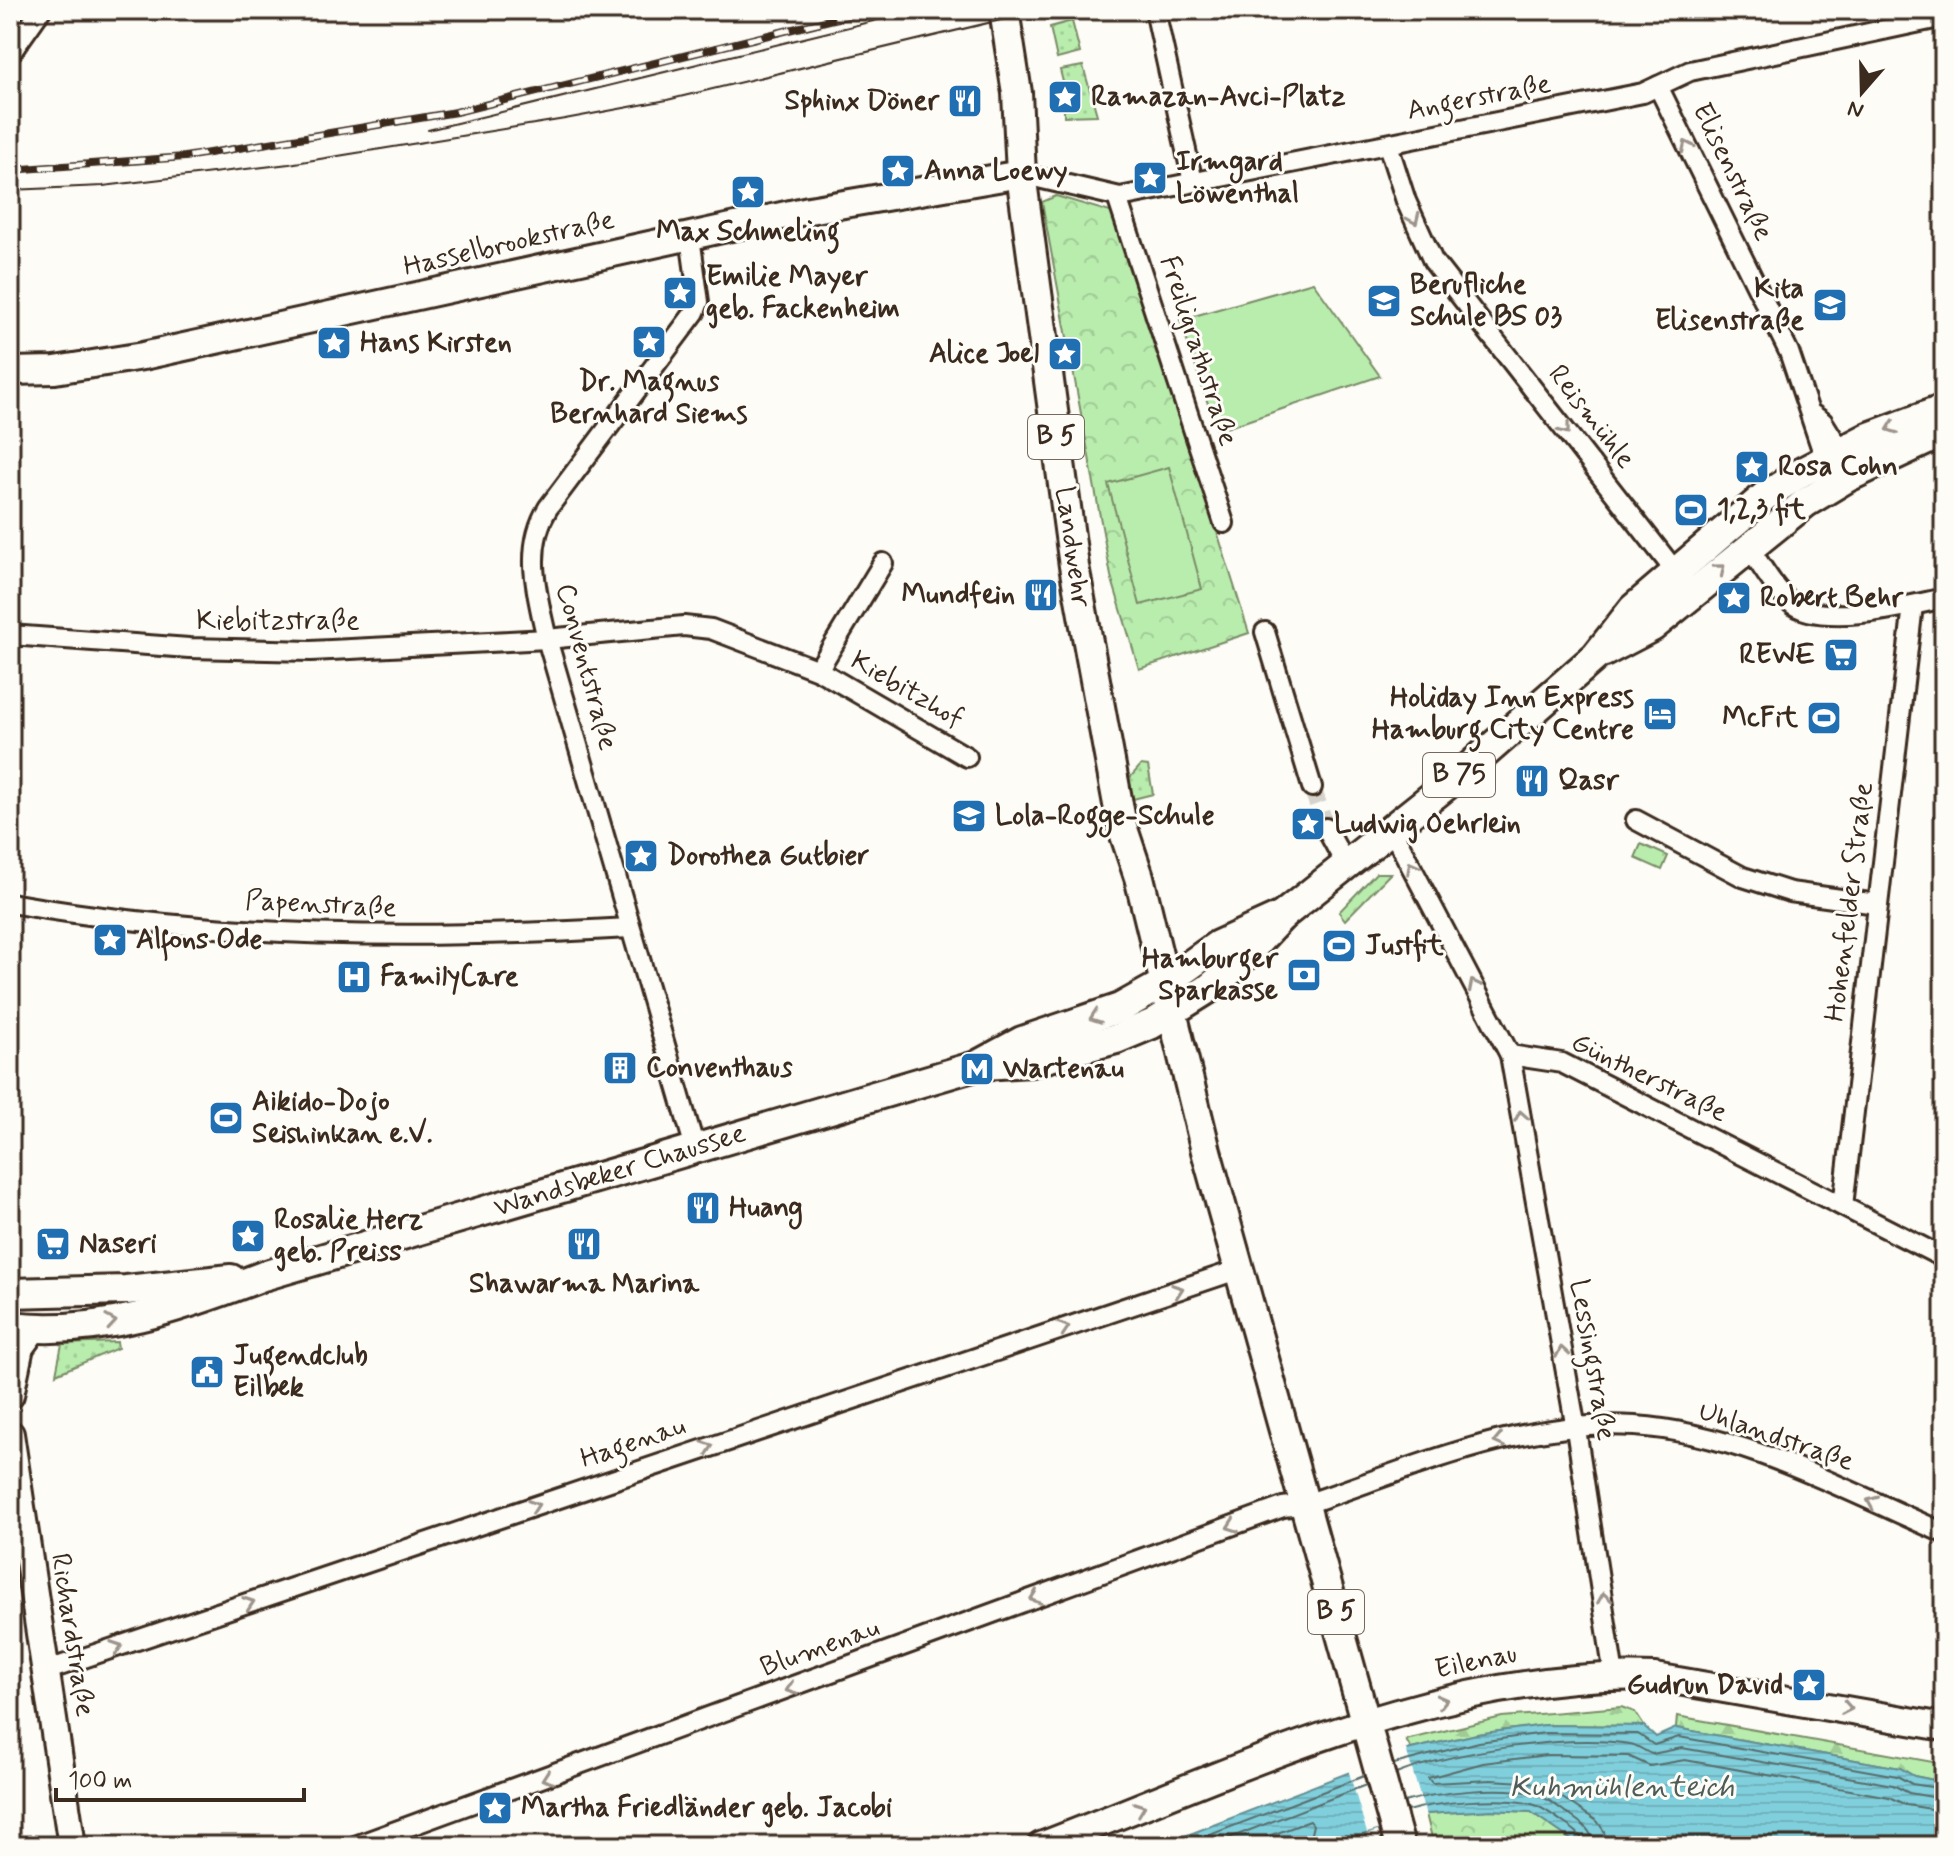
<svg xmlns="http://www.w3.org/2000/svg" width="1954" height="1856" font-family="Mynerve,sans-serif">
<style>
.grass{fill:url(#grass-dots);stroke:#7a8c66;stroke-width:2}
.forest{fill:url(#forest-firs);stroke:#7a8c66;stroke-width:2}
.park{fill:url(#park-crowns);stroke:#7a8c66;stroke-width:2}
.pitch{fill:#b9edae;stroke:#7a8c66;stroke-width:2}
.water{fill:url(#water-rules);stroke:#648d90;stroke-width:2}
.pier{fill:#fdfcf7}
.lines{fill:none;stroke-linecap:round;stroke-linejoin:round}
.shore{stroke:#576c6a;stroke-width:2}
.street-tunnel{stroke:#d6d2cc;stroke-width:18;stroke-dasharray:18 9;stroke-linecap:butt}
.street-casing{stroke:#3b2a1e;stroke-width:24}
.secondary-casing{stroke:#3b2a1e;stroke-width:32}
.primary-casing{stroke:#3b2a1e;stroke-width:34}
.street{stroke:#fdfcf7;stroke-width:18}
.secondary{stroke:#fdfcf7;stroke-width:26}
.primary{stroke:#fdfcf7;stroke-width:28}
.tram{stroke:#3b2a1e;stroke-width:2}
.rail-casing{stroke:#3b2a1e;stroke-width:8}
.rail{stroke:#fdfcf7;stroke-width:5;stroke-dasharray:15;stroke-linecap:butt}
.oneway{stroke:#9c938a}
.labels{text-anchor:middle;dominant-baseline:central;stroke-width:6;stroke-linejoin:round;paint-order:stroke}
.shield{fill:#fdfcf7;stroke:#75695f;stroke-width:2}
.shield-label{font-size:26px;font-weight:bold;fill:#3b2a1e}
.poi-label{font-size:28px;font-weight:bold;fill:#3b2a1e;stroke:#fdfcf7;text-anchor:start}
.street-label{font-size:28px;fill:#3b2a1e;stroke:#fdfcf7}
.water-label{font-size:30px;font-style:italic;fill:#505c57;stroke:#fdfcf7}
</style>
<defs>
<pattern id="grass-dots" width="8" height="8" patternUnits="userSpaceOnUse" patternTransform="scale(2)"><rect width="8" height="8" fill="#b9edae"/><path d="M2 2h.1M6 6h.1" fill="none" stroke="#a0cb95" stroke-width="1.8" stroke-linecap="round"/></pattern>
<pattern id="forest-firs" width="22" height="20" patternUnits="userSpaceOnUse" patternTransform="scale(2)"><rect width="22" height="20" fill="#b9edae"/><path d="M5 1l3.5 6h-7zM16 11l3.5 6h-7z" fill="#a0cb95"/></pattern>
<pattern id="park-crowns" width="20" height="18" patternUnits="userSpaceOnUse" patternTransform="scale(2)"><rect width="20" height="18" fill="#b9edae"/><path d="M2 6a3 3 0 1 1 6 0M12 15a3 3 0 1 1 6 0" fill="none" stroke="#a0cb95"/></pattern>
<pattern id="water-rules" width="6" height="5" patternUnits="userSpaceOnUse" patternTransform="scale(2)"><rect width="6" height="5" fill="#80cfdc"/><path d="M0 2.5h6" fill="none" stroke="#70b2bc"/></pattern>
</defs>
<rect width="100%" height="100%" fill="#fdfcf7"/>
<filter id="ink" filterUnits="userSpaceOnUse"><feTurbulence type="fractalNoise" baseFrequency=".0125" numOctaves="2"/><feDisplacementMap in="SourceGraphic" scale="16" xChannelSelector="R" yChannelSelector="G"/><feConvolveMatrix kernelMatrix="1 2 1 2 8 2 1 2 1" color-interpolation-filters="sRGB"/></filter>
<g filter="url(#ink)">
<!-- grass -->
<g class="grass">
<polygon points="1072,21 1080,53 1057,59 1050,27"/>
<polygon points="1083,66 1097,115 1064,116 1064,105 1072,103 1075,95 1072,88 1064,86 1060,70"/>
<polygon points="1141,765 1148,766 1153,794 1133,799 1127,781"/>
<polygon points="1376,873 1391,873 1345,920 1339,912"/>
<polygon points="117,1342 118,1348 56,1374 62,1344"/>
</g>
<!-- forest -->
<g class="forest">
<polygon points="1621,1707 1635,1712 1644,1726 1545,1725 1477,1734 1411,1749 1406,1740 1502,1717"/>
<polygon points="1677,1716 1944,1764 1944,1782 1914,1776 1900,1768 1676,1728"/>
</g>
<!-- park -->
<g class="park">
<polygon points="1056,196 1117,214 1249,633 1139,669 1111,576 1042,202"/>
<polygon points="1641,844 1668,856 1662,870 1635,858"/>
<polygon points="1491,1810 1531,1812 1580,1846 1434,1846 1426,1814"/>
</g>
<!-- pitch -->
<g class="pitch">
<polygon points="1313,282 1380,376 1217,431 1180,320"/>
<polygon points="1169,467 1202,589 1140,605 1108,484"/>
</g>
<!-- water -->
<polygon class="water" points="1545,1725 1644,1726 1656,1737 1676,1728 1900,1768 1914,1776 1944,1782 1944,1846 1580,1846 1531,1812 1491,1810 1426,1814 1329,1846 1159,1846 1407,1750 1477,1734"/>
<!-- pier -->
<polygon class="pier" points="1406,1749 1426,1816 1367,1833 1348,1769"/>
<g class="lines">
<!-- shore -->
<g class="shore">
<polyline points="1394,1764 1479,1742 1545,1733 1638,1734 1654,1745 1679,1737 1897,1776 1912,1784 1944,1789"/>
<path d="M1396,1774C1455,1751 1569,1734 1630,1744C1638,1745 1645,1752 1652,1754L1682,1748L1893,1785L1909,1793L1944,1799"/>
<path d="M1404,1802C1437,1792 1502,1785 1535,1794C1547,1797 1558,1807 1568,1814C1580,1822 1593,1830 1594,1846"/>
<path d="M1407,1811C1438,1802 1500,1796 1532,1804C1543,1807 1555,1817 1564,1823C1573,1829 1583,1835 1584,1846"/>
<polyline points="1181,1846 1364,1776"/>
<polyline points="1209,1846 1366,1785"/>
<polyline points="1242,1846 1310,1821 1313,1825 1308,1846"/>
<polyline points="1606,1846 1604,1831 1597,1821 1540,1783 1491,1780 1432,1783 1428,1778 1483,1763 1547,1755 1628,1756 1650,1766 1685,1760 1889,1797 1906,1805 1944,1811"/>
</g>
<!-- street-tunnel -->
<polyline class="street-tunnel" points="1312,787 1326,828"/>
<!-- street casing -->
<g class="street-casing">
<g id="street">
<polyline points="1155,10 1193,182"/>
<polyline points="10,54 41,10"/>
<polyline points="1658,86 1789,352 1825,459"/>
<polyline points="1388,145 1406,201 1433,261 1682,580"/>
<polyline points="1021,174 1120,197 1643,93 1690,71 1944,17"/>
<polyline points="1117,197 1224,523"/>
<path d="M690,237L699,302L695,312L548,508C523,549 537,594 547,639L695,1148"/>
<polyline points="1812,414 1823,422 1841,451 1838,460"/>
<path d="M1748,546C1761,565 1773,587 1790,602C1819,628 1909,606 1944,598"/>
<polyline points="1265,632 1312,787"/>
<polyline points="10,635 189,648 311,651 547,639 684,626 711,629 818,670 967,757"/>
<polyline points="818,670 883,563"/>
<polyline points="1636,820 1743,877 1790,892 1877,904"/>
<polyline points="1326,828 1346,865"/>
<polyline points="1392,830 1510,1055 1576,1429 1614,1676"/>
<path d="M10,903C215,939 423,940 630,928"/>
<polyline points="1510,1055 1562,1063 1944,1258"/>
<polyline points="1843,1206 1913,605"/>
<polyline points="45,1671 1240,1269"/>
<path d="M355,1846L1283,1507L1306,1504C1411,1469 1522,1418 1635,1426C1743,1433 1846,1491 1944,1533"/>
</g>
</g>
<!-- secondary casing -->
<g class="secondary-casing">
<g id="secondary">
<polyline points="10,371 55,370 143,356 809,210 1021,174"/>
<polyline points="10,1395 20,1347 34,1328"/>
<polyline points="10,1434 72,1846"/>
<path d="M1041,1846C1238,1771 1440,1669 1655,1677L1944,1727"/>
</g>
</g>
<!-- primary casing -->
<g class="primary-casing">
<g id="primary">
<polyline points="1004,10 1017,93 1021,174 1074,566 1122,826 1139,877 1206,1151 1400,1846"/>
<polyline points="1604,652 1652,627 1805,503 1848,477 1944,432"/>
<polyline points="984,1065 1031,1062 1116,1039 1152,1024 1208,989 1230,971 1282,916 1468,768 1596,656 1633,609 1765,496 1802,472 1869,437 1944,409"/>
<polyline points="10,1293 126,1290 231,1279"/>
<path d="M10,1326C98,1337 182,1307 263,1276L976,1066L1022,1041L1120,1008L1165,983L1218,945L1282,916"/>
</g>
</g>
<!-- street -->
<use href="#street" class="street"/>
<!-- secondary -->
<use href="#secondary" class="secondary"/>
<!-- primary -->
<use href="#primary" class="primary"/>
<!-- tram -->
<g class="tram">
<polyline points="428,130 918,10"/>
<polyline points="10,190 103,186 289,164 565,119 667,100 1042,10"/>
</g>
<!-- rail casing -->
<g class="rail-casing">
<polyline id="rail" points="10,170 185,157 456,112 870,10"/>
</g>
<!-- rail -->
<use href="#rail" class="rail"/>
</g>
<!-- one-way arrows -->
<defs><path id="oneway-chevron" d="M-2-3.5L2.5 0L-2 3.5" fill="none" stroke-width="1.6" stroke-linecap="round" stroke-linejoin="round" transform="scale(2)"/></defs>
<g class="oneway">
<use href="#oneway-chevron" transform="translate(1687 146) rotate(-116)"/>
<use href="#oneway-chevron" transform="translate(1414 219) rotate(66)"/>
<use href="#oneway-chevron" transform="translate(1892 428) rotate(159)"/>
<use href="#oneway-chevron" transform="translate(1565 429) rotate(52)"/>
<use href="#oneway-chevron" transform="translate(1720 569) rotate(-40)"/>
<use href="#oneway-chevron" transform="translate(1412 867) rotate(-119)"/>
<use href="#oneway-chevron" transform="translate(1474 985) rotate(-117)"/>
<use href="#oneway-chevron" transform="translate(1095 1017) rotate(160)"/>
<use href="#oneway-chevron" transform="translate(1521 1116) rotate(-100)"/>
<use href="#oneway-chevron" transform="translate(1178 1290) rotate(-19)"/>
<use href="#oneway-chevron" transform="translate(111 1322) rotate(-9)"/>
<use href="#oneway-chevron" transform="translate(1064 1328) rotate(-18)"/>
<use href="#oneway-chevron" transform="translate(1562 1352) rotate(-100)"/>
<use href="#oneway-chevron" transform="translate(1499 1441) rotate(167)"/>
<use href="#oneway-chevron" transform="translate(708 1447) rotate(-19)"/>
<use href="#oneway-chevron" transform="translate(1872 1502) rotate(-157)"/>
<use href="#oneway-chevron" transform="translate(534 1506) rotate(-19)"/>
<use href="#oneway-chevron" transform="translate(1232 1526) rotate(160)"/>
<use href="#oneway-chevron" transform="translate(1035 1598) rotate(160)"/>
<use href="#oneway-chevron" transform="translate(1604 1598) rotate(-99)"/>
<use href="#oneway-chevron" transform="translate(249 1603) rotate(-19)"/>
<use href="#oneway-chevron" transform="translate(117 1647) rotate(-19)"/>
<use href="#oneway-chevron" transform="translate(791 1689) rotate(160)"/>
<use href="#oneway-chevron" transform="translate(1442 1701) rotate(-14)"/>
<use href="#oneway-chevron" transform="translate(1847 1708) rotate(10)"/>
<use href="#oneway-chevron" transform="translate(547 1778) rotate(160)"/>
<use href="#oneway-chevron" transform="translate(1140 1808) rotate(-21)"/>
</g>
</g>
<!-- icons -->
<defs>
<g id="sight-square" transform="scale(1.8)"><rect x="-9" y="-9" width="18" height="18" rx="4" fill="#1f6fb2" stroke="#fdfcf7"/><path d="M0-6L1.8-2.2L6-1.7L2.9 1.2L3.7 5.4L0 3.3L-3.7 5.4L-2.9 1.2L-6-1.7L-1.8-2.2Z" fill="#fff"/></g>
<g id="restaurant-square" transform="scale(1.8)"><rect x="-9" y="-9" width="18" height="18" rx="4" fill="#1f6fb2" stroke="#fdfcf7"/><path d="M-5-6h1v4h1v-4h1v4h1v-4h1v5L-1.5 .5V6h-2V.5L-5-1ZM5-6V6H3V1.5H1.5Q1.5-4 5-6Z" fill="#fff"/></g>
<g id="school-square" transform="scale(1.8)"><rect x="-9" y="-9" width="18" height="18" rx="4" fill="#1f6fb2" stroke="#fdfcf7"/><path d="M0-5L7-2L0 1L-7-2ZM-4 1L0 2.5L4 1V4Q0 6-4 4Z" fill="#fff"/></g>
<g id="stadium-square" transform="scale(1.8)"><rect x="-9" y="-9" width="18" height="18" rx="4" fill="#1f6fb2" stroke="#fdfcf7"/><path d="M0-5a6.5 5 0 1 0 0 10a6.5 5 0 1 0 0-10ZM-3.5-1.8h7v3.6h-7Z" fill="#fff"/></g>
<g id="supermarket-square" transform="scale(1.8)"><rect x="-9" y="-9" width="18" height="18" rx="4" fill="#1f6fb2" stroke="#fdfcf7"/><path d="M-6-5.5h2.5l.6 2H6L4.5 2H-2.5L-4.4-4H-6ZM-1.5 3.2a1.3 1.3 0 1 0 .1 0ZM3 3.2a1.3 1.3 0 1 0 .1 0Z" fill="#fff"/></g>
<g id="hotel-square" transform="scale(1.8)"><rect x="-9" y="-9" width="18" height="18" rx="4" fill="#1f6fb2" stroke="#fdfcf7"/><path d="M-6-4.5h1.5V1H6V5H4.5V3h-9V5H-6ZM-4 0a1.8 1.8 0 1 1 3.6 0ZM.5 0V-2.5h3Q6-2.5 6 0Z" fill="#fff"/></g>
<g id="bank-square" transform="scale(1.8)"><rect x="-9" y="-9" width="18" height="18" rx="4" fill="#1f6fb2" stroke="#fdfcf7"/><path d="M-6-4H6V4H-6ZM0-2.3a2.3 2.3 0 1 0 0 4.6a2.3 2.3 0 1 0 0-4.6Z" fill="#fff"/></g>
<g id="hospital-square" transform="scale(1.8)"><rect x="-9" y="-9" width="18" height="18" rx="4" fill="#1f6fb2" stroke="#fdfcf7"/><path d="M-5-5h3v3.5h4V-5h3V5h-3V1.5h-4V5h-3Z" fill="#fff"/></g>
<g id="building-square" transform="scale(1.8)"><rect x="-9" y="-9" width="18" height="18" rx="4" fill="#1f6fb2" stroke="#fdfcf7"/><path d="M-4-6H4V6H1V3H-1V6H-4ZM-2.5-4.3h1.7v1.8h-1.7ZM.8-4.3h1.7v1.8H.8ZM-2.5-1h1.7V.8h-1.7ZM.8-1h1.7V.8H.8Z" fill="#fff"/></g>
<g id="metro-square" transform="scale(1.8)"><rect x="-9" y="-9" width="18" height="18" rx="4" fill="#1f6fb2" stroke="#fdfcf7"/><path d="M-5.5 5V-5H-3L0 0L3-5H5.5V5H3V-.5L0 4L-3-.5V5Z" fill="#fff"/></g>
<g id="civic-square" transform="scale(1.8)"><rect x="-9" y="-9" width="18" height="18" rx="4" fill="#1f6fb2" stroke="#fdfcf7"/><path d="M-.6-6.5H3V-4.5H.6V-3L4-1V1h2V6H-6V1h2V-1L-.6-3ZM-1.2 2.5V6h2.4V2.5Z" fill="#fff"/></g>
</defs>
<g fill-rule="evenodd">
<use href="#sight-square" x="1065" y="97"/>
<use href="#restaurant-square" x="965" y="101"/>
<use href="#sight-square" x="898" y="171"/>
<use href="#sight-square" x="1150" y="178"/>
<use href="#sight-square" x="748" y="192"/>
<use href="#sight-square" x="680" y="293"/>
<use href="#school-square" x="1384" y="301"/>
<use href="#school-square" x="1830" y="305"/>
<use href="#sight-square" x="649" y="342"/>
<use href="#sight-square" x="334" y="343"/>
<use href="#sight-square" x="1065" y="354"/>
<use href="#sight-square" x="1752" y="467"/>
<use href="#stadium-square" x="1691" y="510"/>
<use href="#restaurant-square" x="1041" y="595"/>
<use href="#sight-square" x="1734" y="598"/>
<use href="#supermarket-square" x="1841" y="655"/>
<use href="#hotel-square" x="1660" y="714"/>
<use href="#stadium-square" x="1824" y="718"/>
<use href="#restaurant-square" x="1532" y="781"/>
<use href="#school-square" x="969" y="816"/>
<use href="#sight-square" x="1308" y="824"/>
<use href="#sight-square" x="641" y="856"/>
<use href="#sight-square" x="110" y="940"/>
<use href="#stadium-square" x="1339" y="946"/>
<use href="#bank-square" x="1304" y="975"/>
<use href="#hospital-square" x="354" y="977"/>
<use href="#building-square" x="620" y="1068"/>
<use href="#metro-square" x="977" y="1069"/>
<use href="#stadium-square" x="226" y="1118"/>
<use href="#restaurant-square" x="703" y="1208"/>
<use href="#sight-square" x="248" y="1236"/>
<use href="#supermarket-square" x="53" y="1244"/>
<use href="#restaurant-square" x="584" y="1244"/>
<use href="#civic-square" x="207" y="1372"/>
<use href="#sight-square" x="1809" y="1685"/>
<use href="#sight-square" x="495" y="1808"/>
</g>
<g class="labels">
<!-- shield labels -->
<g class="shield">
<rect x="1028" y="415" width="56" height="44" rx="6"/>
<rect x="1423" y="753" width="72" height="44" rx="6"/>
<rect x="1308" y="1590" width="56" height="44" rx="6"/>
</g>
<g class="shield-label">
<text x="1056" y="437">B 5</text>
<text x="1459" y="775">B 75</text>
<text x="1336" y="1612">B 5</text>
</g>
<!-- poi labels -->
<g class="poi-label">
<text x="1091" y="97">Ramazan-Avci-Platz</text>
<text x="939" y="101" text-anchor="end">Sphinx Döner</text>
<text x="1176" y="162">Irmgard<tspan x="1176" dy="32">Löwenthal</tspan></text>
<text x="924" y="171">Anna Loewy</text>
<text x="748" y="232" text-anchor="middle">Max Schmeling</text>
<text x="706" y="277">Emilie Mayer<tspan x="706" dy="32">geb. Fackenheim</tspan></text>
<text x="1410" y="285">Berufliche<tspan x="1410" dy="32">Schule BS 03</tspan></text>
<text x="1804" y="289" text-anchor="end">Kita<tspan x="1804" dy="32">Elisenstraße</tspan></text>
<text x="360" y="343">Hans Kirsten</text>
<text x="1039" y="354" text-anchor="end">Alice Joel</text>
<text x="649" y="382" text-anchor="middle">Dr. Magnus<tspan x="649" dy="32">Bernhard Siems</tspan></text>
<text x="1778" y="467">Rosa Cohn</text>
<text x="1717" y="510">1,2,3 fit</text>
<text x="1015" y="595" text-anchor="end">Mundfein</text>
<text x="1760" y="598">Robert Behr</text>
<text x="1815" y="655" text-anchor="end">REWE</text>
<text x="1634" y="698" text-anchor="end">Holiday Inn Express<tspan x="1634" dy="32">Hamburg City Centre</tspan></text>
<text x="1798" y="718" text-anchor="end">McFit</text>
<text x="1558" y="781">Qasr</text>
<text x="995" y="816">Lola-Rogge-Schule</text>
<text x="1334" y="824">Ludwig Oehrlein</text>
<text x="667" y="856">Dorothea Gutbier</text>
<text x="136" y="940">Alfons Ode</text>
<text x="1365" y="946">Justfit</text>
<text x="1278" y="959" text-anchor="end">Hamburger<tspan x="1278" dy="32">Sparkasse</tspan></text>
<text x="380" y="977">FamilyCare</text>
<text x="646" y="1068">Conventhaus</text>
<text x="1003" y="1069">Wartenau</text>
<text x="252" y="1102">Aikido-Dojo<tspan x="252" dy="32">Seishinkan e.V.</tspan></text>
<text x="729" y="1208">Huang</text>
<text x="274" y="1220">Rosalie Herz<tspan x="274" dy="32">geb. Preiss</tspan></text>
<text x="79" y="1244">Naseri</text>
<text x="584" y="1284" text-anchor="middle">Shawarma Marina</text>
<text x="233" y="1356">Jugendclub<tspan x="233" dy="32">Eilbek</tspan></text>
<text x="1783" y="1685" text-anchor="end">Gudrun David</text>
<text x="521" y="1808">Martha Friedländer geb. Jacobi</text>
</g>
<!-- street labels -->
<g class="street-label">
<text transform="translate(1479 98) rotate(-11)">Angerstraße</text>
<text transform="translate(1732 172) rotate(64)">Elisenstraße</text>
<text transform="translate(509 244) rotate(-13)">Hasselbrookstraße</text>
<text transform="translate(1198 351) rotate(72)">Freiligrathstraße</text>
<text transform="translate(1591 417) rotate(52)">Reismühle</text>
<text transform="translate(1072 547) rotate(82)">Landwehr</text>
<text x="278" y="621">Kiebitzstraße</text>
<text transform="translate(586 667) rotate(75)">Conventstraße</text>
<text transform="translate(907 690) rotate(30)">Kiebitzhof</text>
<text transform="translate(1850 902) rotate(-83)">Hohenfelder Straße</text>
<text transform="translate(321 905) rotate(3)">Papenstraße</text>
<text transform="translate(1649 1078) rotate(26)">Güntherstraße</text>
<text transform="translate(620 1171) rotate(-17)">Wandsbeker Chaussee</text>
<text transform="translate(1592 1360) rotate(80)">Lessingstraße</text>
<text transform="translate(1776 1437) rotate(19)">Uhlandstraße</text>
<text transform="translate(633 1443) rotate(-19)">Hagenau</text>
<text transform="translate(72 1635) rotate(81)">Richardstraße</text>
<text transform="translate(820 1648) rotate(-20)">Blumenau</text>
<text transform="translate(1476 1662) rotate(-12)">Eilenau</text>
</g>
<!-- water labels -->
<g class="water-label">
<text x="1622" y="1787">Kuhmühlenteich</text>
</g>
</g>
<!-- margin -->
<rect width="1954" height="1856" fill="none" stroke="#fdfcf7" stroke-width="40"/>
<rect x="20" y="20" width="1914" height="1816" fill="none" stroke="#3b2a1e" stroke-width="3" filter="url(#ink)"/>
<!-- north arrow -->
<g transform="translate(1862 92) rotate(200)" stroke="#fdfcf7" stroke-width="6" paint-order="stroke">
<path d="M0-6L14 30L0 20L-14 30Z" fill="#3b2a1e"/>
<text y="-12" font-size="22" font-weight="bold" text-anchor="middle" fill="#3b2a1e">N</text>
</g>
<!-- scale -->
<path d="M56 1788v12h248v-12" fill="none" stroke="#3b2a1e" stroke-width="4"/>
<text x="68" y="1788" font-size="24" fill="#3b2a1e" stroke="#fdfcf7" stroke-width="6" paint-order="stroke">100 m</text>
</svg>
